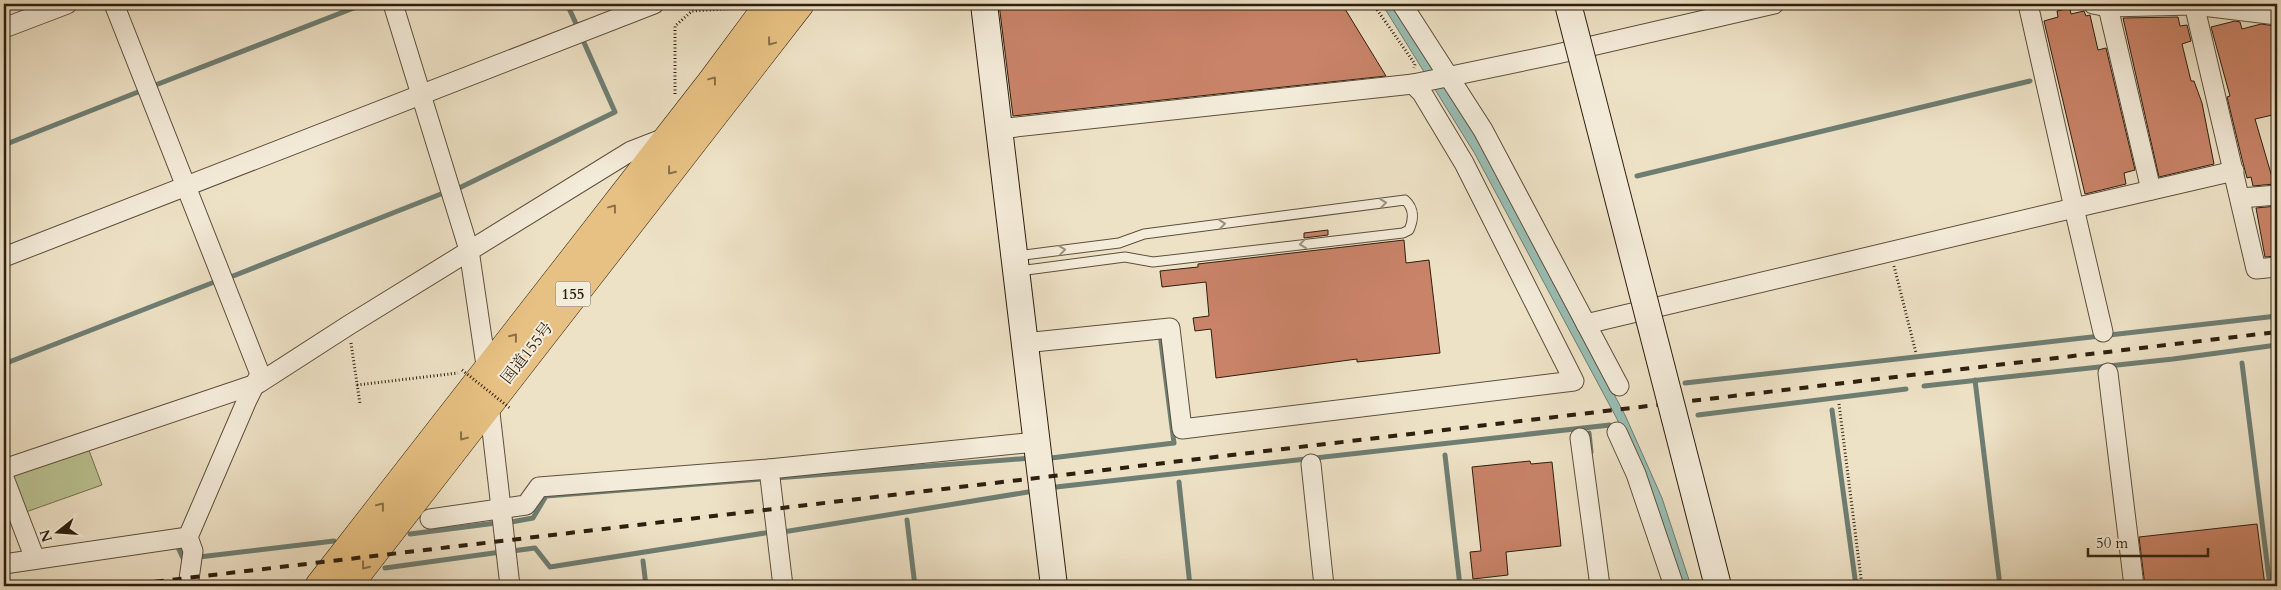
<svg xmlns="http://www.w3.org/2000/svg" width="2281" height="590" font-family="Cardo,'Noto Serif JP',serif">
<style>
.green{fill:#bbc393;stroke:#747151}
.water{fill:#99beb5;stroke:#6e7e73}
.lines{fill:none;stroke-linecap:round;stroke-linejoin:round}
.stream{stroke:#6e7e73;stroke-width:5}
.building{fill:#c98368;stroke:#2d1f0f}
.lane-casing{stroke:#5d503d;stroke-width:11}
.street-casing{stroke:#5d503d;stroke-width:21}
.secondary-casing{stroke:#2d1f0f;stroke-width:28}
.highway-casing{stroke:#2d1f0f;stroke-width:29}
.path{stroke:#2d1f0f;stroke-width:3;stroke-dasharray:1 2.5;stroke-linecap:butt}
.lane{stroke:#f4ecda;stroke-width:9}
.street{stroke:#f4ecda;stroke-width:19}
.secondary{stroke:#f4ecda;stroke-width:26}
.highway{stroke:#e7c183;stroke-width:28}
.rail{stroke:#2d1f0f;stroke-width:4;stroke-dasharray:9 9;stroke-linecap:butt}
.secondary-bridge-casing{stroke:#2d1f0f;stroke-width:28;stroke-linecap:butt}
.path-bridge{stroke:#2d1f0f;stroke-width:3;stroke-dasharray:1 2.5;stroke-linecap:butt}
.secondary-bridge{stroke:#f4ecda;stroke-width:26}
.oneway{stroke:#8a7049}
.oneway2{stroke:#9a907f}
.labels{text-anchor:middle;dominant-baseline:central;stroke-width:4;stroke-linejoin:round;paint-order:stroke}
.shield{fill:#f4ecda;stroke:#695c4c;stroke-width:1}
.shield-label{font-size:15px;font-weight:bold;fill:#2d1f0f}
.street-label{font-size:16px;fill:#2d1f0f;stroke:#f4ecda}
</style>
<rect width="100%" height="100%" fill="#eee2c6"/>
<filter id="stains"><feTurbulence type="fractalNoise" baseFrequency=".004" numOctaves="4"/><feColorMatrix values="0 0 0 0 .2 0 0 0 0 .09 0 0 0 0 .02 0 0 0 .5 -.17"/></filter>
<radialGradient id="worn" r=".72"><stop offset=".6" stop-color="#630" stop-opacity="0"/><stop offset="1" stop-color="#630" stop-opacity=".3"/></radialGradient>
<!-- green -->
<polygon class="green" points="87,445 102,485 23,513 10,470"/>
<!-- water -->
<polygon class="water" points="1382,4 1394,4 1485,150 1625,415 1662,498 1691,586 1680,586 1632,450 1616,417 1475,154"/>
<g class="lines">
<!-- stream -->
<g class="stream">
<polyline points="567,4 578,28"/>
<polyline points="153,86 364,4"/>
<polyline points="4,145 138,92"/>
<polyline points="1637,176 2030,81"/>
<polyline points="457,189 615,112 582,38"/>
<polyline points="228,278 446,192"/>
<polyline points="2242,363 2270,586"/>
<polyline points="4,364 217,281"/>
<polyline points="1975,380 2000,586"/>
<polyline points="1685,383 2277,316"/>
<polyline points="1924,386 2173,359 2277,345"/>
<polyline points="1832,410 1856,586"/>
<polyline points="1698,415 1906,389"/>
<polyline points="1589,433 1591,452"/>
<polyline points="1445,455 1460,586"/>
<polyline points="1051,458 1174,443 1160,334"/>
<polyline points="776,478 1032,458"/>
<polyline points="1179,482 1190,586"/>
<polyline points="1056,487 1610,425"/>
<polyline points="907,520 915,586"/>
<polyline points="511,522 533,518 546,496 762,479"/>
<polyline points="783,532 1034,491"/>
<polyline points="410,534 496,523"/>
<polyline points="176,543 183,558"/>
<polyline points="512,551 535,548 550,567 771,532"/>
<polyline points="199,557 334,541"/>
<polyline points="643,561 646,586"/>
<polyline points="385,568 501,552"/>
<polyline points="376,583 376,586"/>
</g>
</g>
<!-- building -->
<g class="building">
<polygon points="999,4 1342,4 1386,76 1013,116"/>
<polygon points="2070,8 2071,14 2084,11 2086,16 2090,15 2098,50 2106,48 2135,170 2124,173 2126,184 2085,194 2044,21 2058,17 2057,11"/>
<polygon points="2178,17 2180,26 2187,25 2191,41 2182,44 2191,81 2194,81 2202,103 2214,164 2159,177 2123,18"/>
<polygon points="2235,21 2240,22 2242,29 2261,24 2275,26 2277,36 2277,114 2255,119 2274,184 2253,186 2251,177 2247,178 2242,159 2227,97 2230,96 2211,27"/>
<polygon points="2277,206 2277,256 2265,257 2256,208"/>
<polygon points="1328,230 1328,235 1304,238 1304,233"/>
<polygon points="1404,240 1406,263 1429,260 1440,353 1357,362 1357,359 1216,378 1211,329 1195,331 1193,318 1209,316 1206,282 1162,287 1160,271 1198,267 1198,264"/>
<polygon points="1530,461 1531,464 1552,462 1561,546 1506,552 1508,575 1473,579 1470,552 1481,551 1472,467"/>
<polygon points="2257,524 2265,586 2145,586 2139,537"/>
</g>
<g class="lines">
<!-- lane casing -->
<g class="lane-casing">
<path id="lane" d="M1016,256L1119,243L1144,234L1405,200C1414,208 1414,219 1409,230L1403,233L1153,262L1125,257L1019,271"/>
</g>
<!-- street casing -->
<g class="street-casing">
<g id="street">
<polyline points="114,4 260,374 247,400 188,537 193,551 188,586"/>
<polyline points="393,4 469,250 487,372"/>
<polyline points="1402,4 1483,130 1619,386"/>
<polyline points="2028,4 2074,208 2234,171"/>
<polyline points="2093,4 2108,7 2194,5 2277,15"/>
<polyline points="2194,4 2256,269 2277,267"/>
<polyline points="2108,7 2151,190"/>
<polyline points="4,28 67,4"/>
<polyline points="998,129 1413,84 1557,54 1774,4"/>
<polyline points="2241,198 2277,195"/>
<polyline points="4,257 654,4"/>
<polyline points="1586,324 2074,208 2103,332"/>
<polyline points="1024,343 1170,328 1182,429 1574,381 1464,163 1422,93 1413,84"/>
<polyline points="2108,373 2134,586"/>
<polyline points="489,404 510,586"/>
<polyline points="1617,432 1636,474 1674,586"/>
<polyline points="1580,438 1600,586"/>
<polyline points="1311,464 1324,586"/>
<polyline points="4,469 259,383 349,325 631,151 667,137"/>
<polyline points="769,469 783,586"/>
<polyline points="4,478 35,559"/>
<polyline points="430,519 526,505 539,487 769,469 1036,442"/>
<polyline points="4,564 188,537"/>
</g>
</g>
<!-- secondary casing -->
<g class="secondary-casing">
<polyline id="secondary" points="984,4 1054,586"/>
</g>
<!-- highway casing -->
<g class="highway-casing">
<g id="highway">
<polyline points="319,586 712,81 769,4"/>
<polyline points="348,586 800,4"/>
</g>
</g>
<!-- path -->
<g class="path">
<polyline points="1373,4 1415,64 1414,68"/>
<polyline points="675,94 675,26 692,11 740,8"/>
<polyline points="1894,266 1916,353"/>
<polyline points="351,343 360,404"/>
<polyline points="357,385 458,373"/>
<polyline points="1839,404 1862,586"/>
</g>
<!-- lane -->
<use href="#lane" class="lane"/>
<!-- street -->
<use href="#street" class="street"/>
<!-- secondary -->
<use href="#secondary" class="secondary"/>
<!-- highway -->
<use href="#highway" class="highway"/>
<!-- rail -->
<polyline class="rail" points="119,586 2277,332"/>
<!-- secondary-bridge casing -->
<g class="secondary-bridge-casing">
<polyline id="secondary-bridge" points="1568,4 1718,586"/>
</g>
<!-- path-bridge -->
<polyline class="path-bridge" points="462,370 511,409"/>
<!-- secondary-bridge -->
<use href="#secondary-bridge" class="secondary-bridge"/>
</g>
<!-- one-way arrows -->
<defs><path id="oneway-chevron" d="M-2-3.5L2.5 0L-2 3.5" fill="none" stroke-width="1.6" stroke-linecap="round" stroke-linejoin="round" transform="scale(1.25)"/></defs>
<g class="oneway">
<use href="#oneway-chevron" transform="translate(771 42) rotate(127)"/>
<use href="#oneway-chevron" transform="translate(713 80) rotate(-53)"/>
<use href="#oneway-chevron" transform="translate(671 171) rotate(128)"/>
<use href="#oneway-chevron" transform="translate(613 208) rotate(-53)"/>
<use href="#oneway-chevron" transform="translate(514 337) rotate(-52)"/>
<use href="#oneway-chevron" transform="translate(463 437) rotate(127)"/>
<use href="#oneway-chevron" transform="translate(381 506) rotate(-52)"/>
<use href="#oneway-chevron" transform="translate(365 566) rotate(128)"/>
</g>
<g class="oneway2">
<use href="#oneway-chevron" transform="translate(1383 203) rotate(-7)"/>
<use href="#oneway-chevron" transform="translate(1222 224) rotate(-7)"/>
<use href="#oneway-chevron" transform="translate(1303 244) rotate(173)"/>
<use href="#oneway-chevron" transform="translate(1062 250) rotate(-7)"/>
</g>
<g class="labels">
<!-- shield labels -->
<rect class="shield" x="555.5" y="281.5" width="35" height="25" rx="4"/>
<g class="shield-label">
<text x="573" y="294">155</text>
</g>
<!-- street labels -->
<g class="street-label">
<text transform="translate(527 353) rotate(-52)">国道155号</text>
</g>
</g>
<!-- margin -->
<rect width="2281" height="590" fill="none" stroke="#eee2c6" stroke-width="20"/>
<rect x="5" y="5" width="2271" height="580" fill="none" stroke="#2d1f0f" stroke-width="2.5"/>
<rect x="10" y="10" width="2261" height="570" fill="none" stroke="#2d1f0f"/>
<!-- north arrow -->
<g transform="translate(58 532) rotate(253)" stroke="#f4ecda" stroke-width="4" paint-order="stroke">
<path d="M0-4L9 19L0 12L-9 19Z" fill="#2d1f0f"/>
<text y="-8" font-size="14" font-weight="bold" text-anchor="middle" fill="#2d1f0f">N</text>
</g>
<!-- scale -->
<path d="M2088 548v8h120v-8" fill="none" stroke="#2d1f0f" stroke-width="2.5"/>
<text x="2096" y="548" font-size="15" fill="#2d1f0f" stroke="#f4ecda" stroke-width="4" paint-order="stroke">50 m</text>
<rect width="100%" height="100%" filter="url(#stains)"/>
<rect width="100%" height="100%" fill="url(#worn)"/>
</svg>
